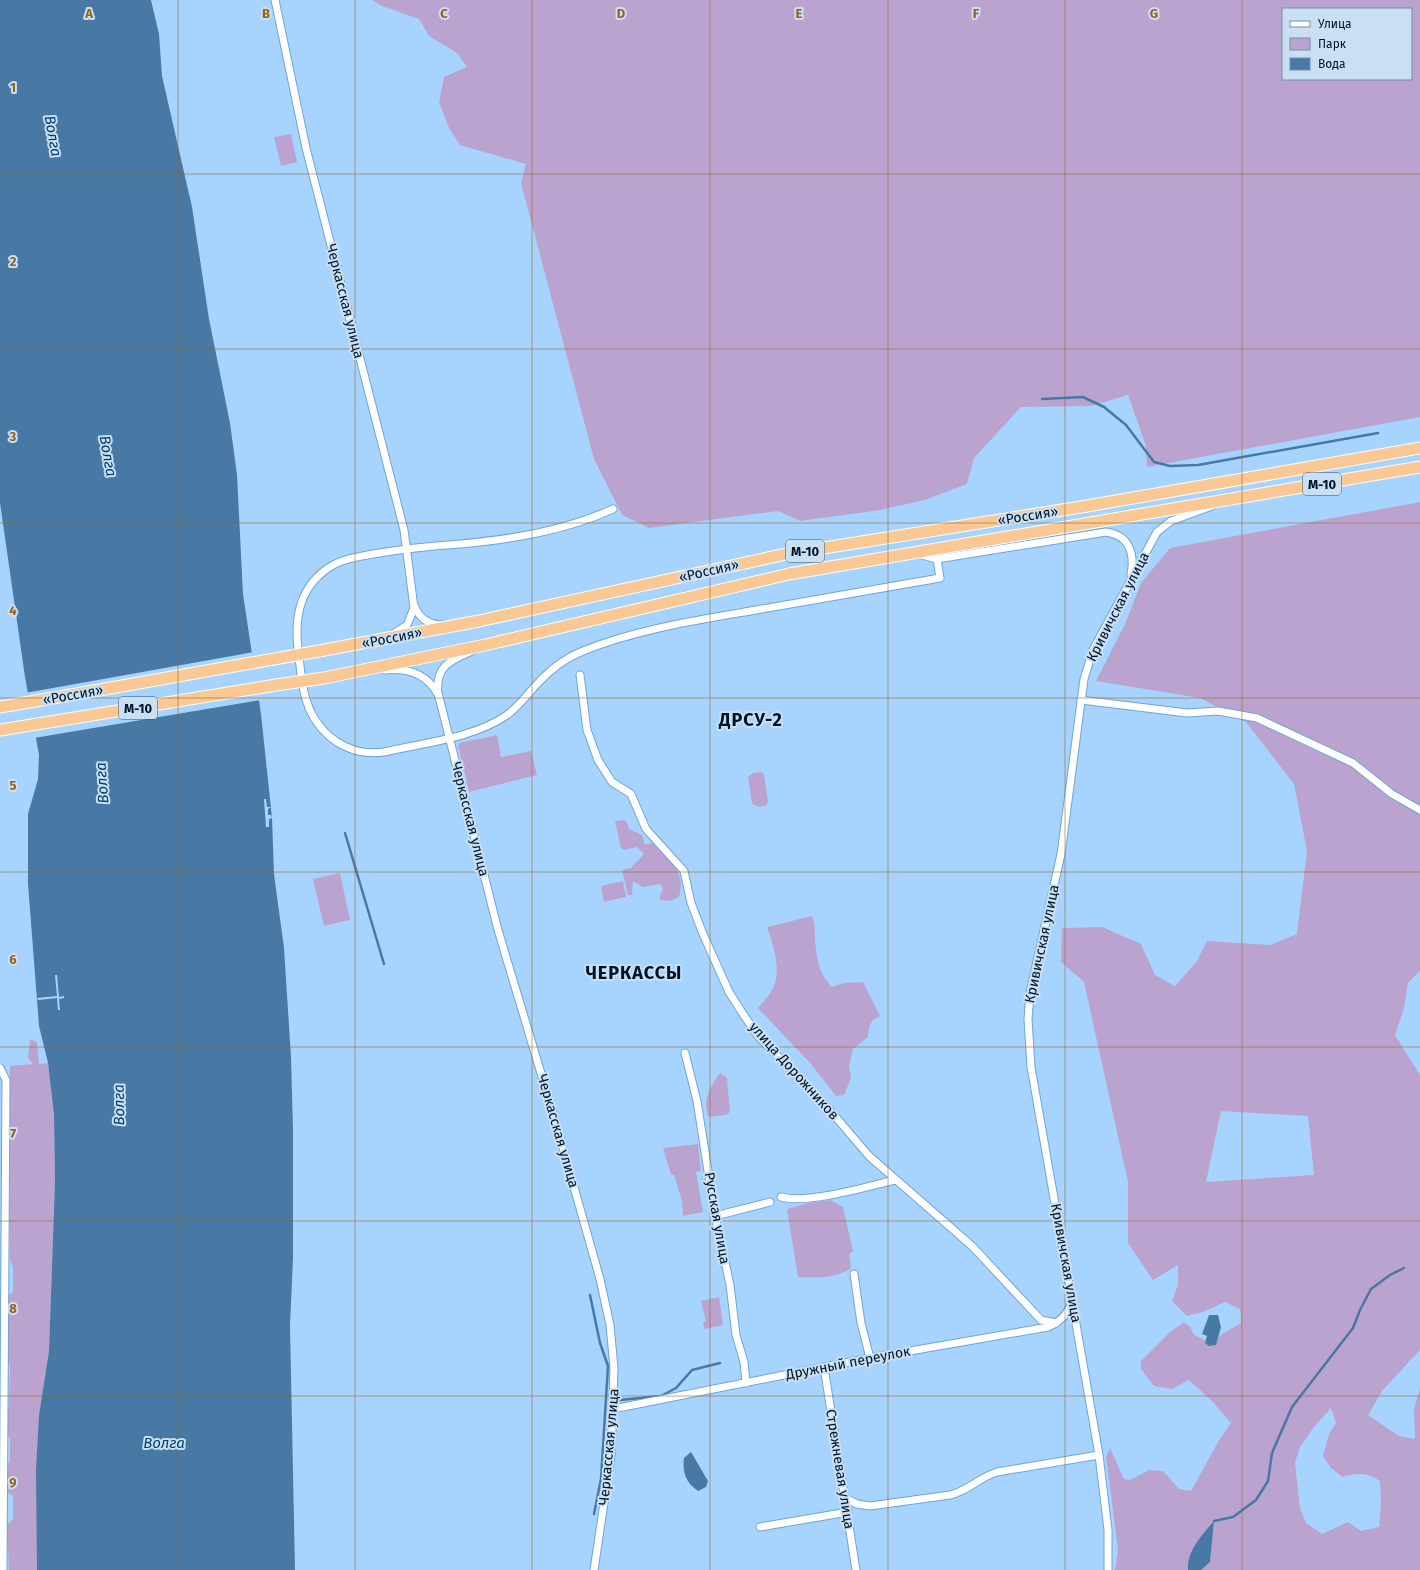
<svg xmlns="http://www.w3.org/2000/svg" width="1420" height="1570" font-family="'Fira Sans',sans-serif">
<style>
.green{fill:#baa4cf;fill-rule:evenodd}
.water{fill:#4879a5}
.pier{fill:#a7d4fe}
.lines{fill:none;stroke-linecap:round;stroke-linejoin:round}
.stream{stroke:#4879a5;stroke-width:2.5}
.minor-casing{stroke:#6ea5d7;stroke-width:9}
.highway-casing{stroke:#fff;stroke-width:13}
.minor{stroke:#fff;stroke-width:7}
.highway{stroke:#fac895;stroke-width:11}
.highway-bridge-casing{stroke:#fff;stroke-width:13;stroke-linecap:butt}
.highway-bridge{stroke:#fac895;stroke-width:11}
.grid{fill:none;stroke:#98601a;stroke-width:1;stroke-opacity:0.55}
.labels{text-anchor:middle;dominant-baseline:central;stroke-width:4;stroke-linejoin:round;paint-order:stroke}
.shield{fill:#c8dff4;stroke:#3c5064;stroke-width:1}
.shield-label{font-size:13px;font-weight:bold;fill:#001326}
.street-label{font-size:14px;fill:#001326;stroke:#c8dff4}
.water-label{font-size:15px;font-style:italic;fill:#003d69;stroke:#c8dff4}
.district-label{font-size:18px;font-weight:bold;letter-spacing:1px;fill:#001326;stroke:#c8dff4}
.grid-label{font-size:13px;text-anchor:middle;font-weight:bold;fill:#98601a;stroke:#c8dff4;stroke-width:4;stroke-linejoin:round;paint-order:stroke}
</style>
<rect width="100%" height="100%" fill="#a7d4fe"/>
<!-- green -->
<g class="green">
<path d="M372,0H1420V417L1147,467L1146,446L1128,395L1091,406L1021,407L974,458L967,484L925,500L880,510L800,521L778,511L649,528L622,515L594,459L521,183L526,164L460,145L449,128L439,102L444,77L467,67L457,53L429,36L419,19L382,6ZM1283,9H1411V79H1283Z"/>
<polygon points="291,134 297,162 281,166 274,137"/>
<path d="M1420,502V971L1408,983L1404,1008L1395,1035L1420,1075V1350L1382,1391L1368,1415L1399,1436L1415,1439L1414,1409L1420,1388V1570H1201L1210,1562L1214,1521C1202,1535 1187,1551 1188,1570H1115L1118,1550L1106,1457L1110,1448L1124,1479L1130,1480L1149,1470L1163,1471L1179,1489L1191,1491L1218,1442L1231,1423L1211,1400L1189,1380L1172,1389L1154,1386L1141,1369V1361L1170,1332L1184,1322L1190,1327L1194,1335L1205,1340V1343L1218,1340L1219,1336L1241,1323L1240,1309L1225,1302L1203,1312L1187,1316L1172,1301L1178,1285V1265L1153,1280L1128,1243V1182L1084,982L1061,962L1062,928L1102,927L1141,944L1155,975L1175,986L1197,961L1207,941L1270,945L1297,934L1307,851L1294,784L1246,722L1200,698L1096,681L1125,624L1141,583L1170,548ZM1221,1111L1308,1116L1314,1175L1206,1182ZM1331,1408L1336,1423L1329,1434L1323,1456L1331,1468L1342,1477C1358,1473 1366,1472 1380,1481L1381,1504L1379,1527L1361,1531L1348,1522L1322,1534L1306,1523L1300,1508L1295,1463L1300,1447L1314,1427Z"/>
<polygon points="497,735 501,757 531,751 537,775 469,792 458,745 460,743"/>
<polygon points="762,772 764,775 768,801 767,805 759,807 752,804 748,777 753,773"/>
<path d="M625,820L628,825L629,829L642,835L645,844L654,843C669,861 687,872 679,897C672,901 666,902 659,899L663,888L660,884L642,887L633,881L632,895H628L622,870L631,868L644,854L637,847L624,850L621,848L615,821Z"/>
<polygon points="340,873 350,920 324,926 313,879"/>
<polygon points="623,881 626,897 604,902 601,886"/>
<path d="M812,916C815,923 815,930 815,937C816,957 818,972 832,987L844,983L863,982L880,1016C869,1020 869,1027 868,1037L853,1049L849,1066L851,1078L844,1095L836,1096L811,1064L758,1008C763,1002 770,995 773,988C782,969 773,945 767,927Z"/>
<polygon points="30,1039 37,1042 39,1064 48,1063 54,1115 55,1180 49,1351 39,1415 37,1570 9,1570 8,1546 5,1541 5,1527 13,1519 13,1496 5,1491 7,1466 10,1460 10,1438 5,1432 6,1415 9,1408 10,1365 7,1362 8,1297 13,1291 13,1267 10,1260 10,1066 33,1064 28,1058"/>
<path d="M720,1073L727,1078L730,1112L726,1115L709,1117C701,1101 711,1086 720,1073Z"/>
<polygon points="698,1144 701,1171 696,1172 703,1212 683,1216 682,1201 674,1175 671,1175 663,1148"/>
<path d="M830,1200L843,1207L853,1251L849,1254L851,1268C835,1279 816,1278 798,1277L787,1209L808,1203Z"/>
<polygon points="719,1297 723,1325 704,1329 703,1322 706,1321 701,1301"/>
</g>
<!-- water -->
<g class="water">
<polygon points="0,0 151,0 159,34 162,76 192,207 209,319 230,423 237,475 243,594 261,714 272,818 274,874 284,948 291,1057 293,1129 293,1258 290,1326 295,1570 37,1570 36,1470 39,1415 49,1351 55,1180 54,1115 48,1063 39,1026 28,884 28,814 38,779 39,755 25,677 0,503"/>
<polygon points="1209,1315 1218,1315 1221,1327 1216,1345 1209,1346 1205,1343 1207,1336 1202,1334"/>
<path d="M691,1452L708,1481L706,1487L698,1491C686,1483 682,1472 684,1458Z"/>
<path d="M1214,1521L1210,1562L1201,1570H1188C1187,1550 1202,1535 1214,1521Z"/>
</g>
<!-- pier -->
<g class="pier">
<polygon points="254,652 261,700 34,738 25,693"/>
<polygon points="264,799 266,799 267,807 271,807 268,809 268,815 271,815 272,818 269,819 269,827 266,827"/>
<polygon points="55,975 57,975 59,997 64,996 64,998 59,999 60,1010 58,1010 57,998 38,1000 37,998 57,996"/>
</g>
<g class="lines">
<!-- stream -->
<g class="stream">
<polyline points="1042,399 1083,397 1104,407 1126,425 1154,462 1170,466 1198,465 1378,433"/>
<polyline points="345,833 384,964"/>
<polyline points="590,1295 600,1343 608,1366 601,1479 594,1514"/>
<polyline points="620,1400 661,1396 676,1388 692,1370 720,1363"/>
<polyline points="1214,1521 1233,1517 1256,1500 1268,1481 1272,1453 1292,1407 1353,1328 1360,1310 1371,1289 1390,1275 1404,1268"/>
</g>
<!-- minor casing -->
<g class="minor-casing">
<g id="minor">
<polyline points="275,0 306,148 404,530 414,608 407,625 393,634"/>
<path d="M613,509C564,531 513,539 460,544C431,546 402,549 373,554C359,557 345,558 333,565C301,584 294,614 298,649C301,672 302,701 316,721C331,744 357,756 384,752C423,743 474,738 507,715C519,706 527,695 537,684C549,671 565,658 583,651C637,629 698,620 756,610C817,599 879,589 940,578L937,559"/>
<path d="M918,554L937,559L1106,532C1129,535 1135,553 1131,574"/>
<path d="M414,605C419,618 429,625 443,625"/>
<path d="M472,651C451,660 435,666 438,693L498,930L555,1120L600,1279L610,1325L614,1368L611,1456L594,1570"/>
<path d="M385,670C407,668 426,673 437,693"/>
<polyline points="580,675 587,730 598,760 612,782 631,794 646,829 684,871 691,903 703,934 729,992 743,1014 758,1036 828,1108 869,1156 972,1246 1041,1320 1056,1323"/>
<polyline points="1081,700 1187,713 1218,711 1257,718 1353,763 1392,794 1420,810"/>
<polyline points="685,1053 697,1101 715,1216 730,1285 736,1335 744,1362 746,1383"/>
<polyline points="0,1068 6,1080 3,1570"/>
<path d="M781,1197C808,1204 865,1187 895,1180"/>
<polyline points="715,1216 770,1202"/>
<polyline points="854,1274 861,1323 870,1358"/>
<polyline points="824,1367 856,1570"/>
<path d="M613,1409L870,1358L1048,1327C1060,1322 1068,1314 1072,1302"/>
<path d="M845,1498L857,1504L870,1506L950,1495C968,1491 980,1477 997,1472L1099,1455"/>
<polyline points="760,1527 848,1512"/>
<polyline points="1108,1570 1108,1530 1099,1455 1031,1067 1028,1019 1030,993 1061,854 1084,679 1093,650 1157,532 1171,521 1212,506"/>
</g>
</g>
<!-- highway casing -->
<g class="highway-casing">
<g id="highway">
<polyline points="319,651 479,621 786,554 1087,506 1420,448"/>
<polyline points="324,678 485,645 789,574 1420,467"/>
<polyline points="0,707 88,692"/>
<polyline points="0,730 276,685"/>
</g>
</g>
<!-- minor -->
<use href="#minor" class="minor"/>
<!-- highway -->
<use href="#highway" class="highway"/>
<!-- highway-bridge casing -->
<g class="highway-bridge-casing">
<g id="highway-bridge">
<polyline points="276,685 324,678"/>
<polyline points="88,692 319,651"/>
</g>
</g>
<!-- highway-bridge -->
<use href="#highway-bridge" class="highway-bridge"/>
</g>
<!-- grid -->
<path class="grid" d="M178,0V1570M355,0V1570M532,0V1570M710,0V1570M888,0V1570M1065,0V1570M1242,0V1570M0,174H1420M0,349H1420M0,523H1420M0,698H1420M0,872H1420M0,1047H1420M0,1221H1420M0,1396H1420"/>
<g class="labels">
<!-- shield labels -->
<g class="shield">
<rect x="1303" y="473" width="38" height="22" rx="3"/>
<rect x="786" y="540" width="38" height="22" rx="3"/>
<rect x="119" y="697" width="38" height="22" rx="3"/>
</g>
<g class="shield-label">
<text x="1322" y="484">М-10</text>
<text x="805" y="551">М-10</text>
<text x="138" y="708">М-10</text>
</g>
<!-- street labels -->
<g class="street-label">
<text transform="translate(345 301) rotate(76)">Черкасская улица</text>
<text transform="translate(1028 516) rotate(-9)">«Россия»</text>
<text transform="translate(709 571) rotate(-13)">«Россия»</text>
<text transform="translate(1118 607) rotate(-63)">Кривичская улица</text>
<text transform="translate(392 638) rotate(-11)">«Россия»</text>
<text transform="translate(73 695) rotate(-10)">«Россия»</text>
<text transform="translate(470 819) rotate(76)">Черкасская улица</text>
<text transform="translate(1042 944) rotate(-78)">Кривичская улица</text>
<text transform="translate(794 1071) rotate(48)">улица Дорожников</text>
<text transform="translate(558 1131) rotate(74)">Черкасская улица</text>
<text transform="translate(717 1218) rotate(80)">Русская улица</text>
<text transform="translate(1066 1263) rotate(80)">Кривичская улица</text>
<text transform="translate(848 1363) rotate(-11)">Дружный переулок</text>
<text transform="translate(609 1447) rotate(-85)">Черкасская улица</text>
<text transform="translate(840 1469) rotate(81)">Стрежневая улица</text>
</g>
<!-- water labels -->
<g class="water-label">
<text transform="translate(53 136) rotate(80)">Волга</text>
<text transform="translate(108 456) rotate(80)">Волга</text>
<text transform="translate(102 783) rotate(-94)">Волга</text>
<text transform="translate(119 1105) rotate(-91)">Волга</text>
<text x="164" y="1443">Волга</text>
</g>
<!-- district labels -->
<g class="district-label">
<text x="751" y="720">ДРСУ-2</text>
<text x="634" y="973">ЧЕРКАССЫ</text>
</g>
</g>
<g class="grid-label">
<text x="89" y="18">A</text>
<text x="266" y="18">B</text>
<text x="444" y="18">C</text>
<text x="621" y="18">D</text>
<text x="799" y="18">E</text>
<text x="976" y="18">F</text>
<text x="1154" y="18">G</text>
<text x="13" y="92">1</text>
<text x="13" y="266">2</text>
<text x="13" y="441">3</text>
<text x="13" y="615">4</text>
<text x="13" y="790">5</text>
<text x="13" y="964">6</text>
<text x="13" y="1138">7</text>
<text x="13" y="1313">8</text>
<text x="13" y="1487">9</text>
</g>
<!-- legend -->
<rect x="1282" y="8" width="130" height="72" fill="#c8dff4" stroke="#788da2"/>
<rect x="1290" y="21" width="20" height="6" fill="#ffffff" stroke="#788da2"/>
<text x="1318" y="28" font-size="12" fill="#001326">Улица</text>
<rect x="1290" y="38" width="20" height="12" fill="#baa4cf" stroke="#788da2"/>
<text x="1318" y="48" font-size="12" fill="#001326">Парк</text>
<rect x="1290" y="58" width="20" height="12" fill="#4879a5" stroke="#788da2"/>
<text x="1318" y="68" font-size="12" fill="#001326">Вода</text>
</svg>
